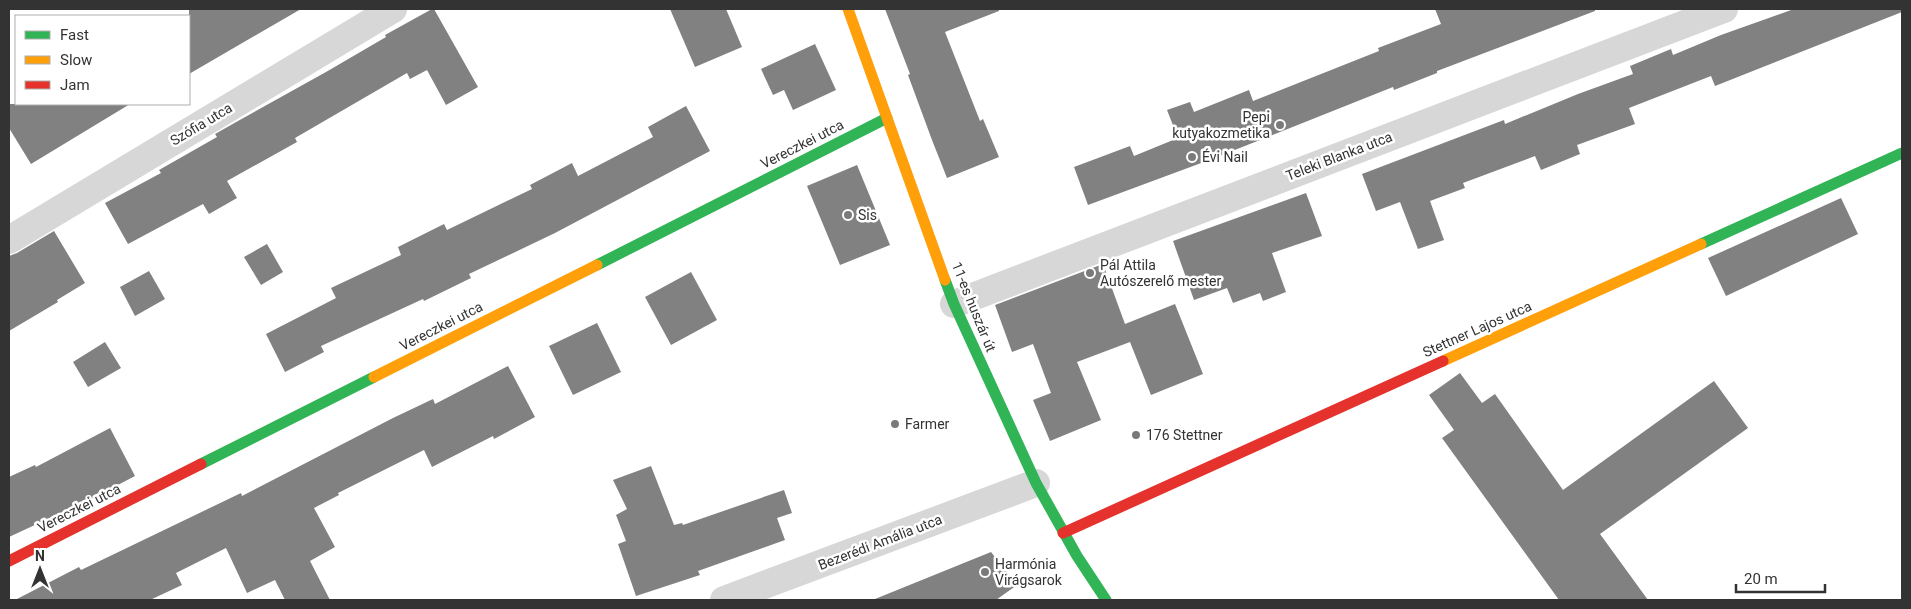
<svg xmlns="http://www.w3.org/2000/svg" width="1911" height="609" font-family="Roboto,sans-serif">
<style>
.building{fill:#818181}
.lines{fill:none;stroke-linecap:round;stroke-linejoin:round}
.street{stroke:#d7d7d7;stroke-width:28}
.fast{stroke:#30b455;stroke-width:11}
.slow{stroke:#ff9f0a;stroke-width:11}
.jam{stroke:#e5322d;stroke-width:11}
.poi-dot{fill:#7a7a7a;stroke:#fff;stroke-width:2}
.labels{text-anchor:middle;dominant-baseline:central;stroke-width:5;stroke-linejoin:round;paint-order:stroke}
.poi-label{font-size:14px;fill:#333;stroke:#fff;text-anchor:start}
.street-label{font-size:14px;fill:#333;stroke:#fff}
</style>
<rect width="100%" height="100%" fill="#fff"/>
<!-- building -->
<g class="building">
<polygon points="189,9 301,9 189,74"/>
<polygon points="432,9 434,9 478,87 446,105 427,70 410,79 407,73 295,138 297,142 227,181 237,198 209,214 203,204 128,244 105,203 161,173 159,170 217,137 215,134 238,121 326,72 386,37 385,35"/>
<polygon points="670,9 726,9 742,47 695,67"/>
<polygon points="885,9 999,9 999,11 945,32 980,121 983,119 999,157 947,178 932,140 908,75 910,74"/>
<polygon points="1435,9 1595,9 1595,11 1437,71 1437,73 1394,90 1393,87 1212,159 1088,205 1074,167 1130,146 1134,156 1178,138 1167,110 1190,102 1194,112 1249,90 1253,101 1379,51 1378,48 1441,24"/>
<polygon points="1794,9 1902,9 1902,12 1715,86 1711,76 1629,108 1635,124 1577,145 1580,154 1541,170 1535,156 1463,183 1465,188 1430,201 1444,240 1418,249 1400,202 1376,211 1362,174 1504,120 1505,124 1578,94 1633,74 1630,66 1671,49 1673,55 1721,35"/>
<polygon points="815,44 836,90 793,110 784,90 773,95 761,69"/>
<polygon points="9,104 130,104 31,164 9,128"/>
<polygon points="686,106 710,151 555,233 469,274 471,278 424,301 423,299 321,346 324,352 285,372 266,334 336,298 331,288 401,255 398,247 444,224 447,230 532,189 530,185 572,163 578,176 653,137 648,127"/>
<polygon points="857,165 890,245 840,265 807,186"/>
<polygon points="1306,193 1322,236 1272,253 1286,292 1263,301 1260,293 1233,303 1227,288 1194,300 1173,241"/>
<polygon points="1841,198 1858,234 1726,296 1708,258"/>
<polygon points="54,231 85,283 57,300 58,302 9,331 9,256 17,253"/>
<polygon points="267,244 283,272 261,285 244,257"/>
<polygon points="1103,264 1125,324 1175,304 1203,374 1151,395 1130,342 1077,362 1101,420 1050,441 1033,400 1051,393 1033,344 1012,352 995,305"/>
<polygon points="149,271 165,299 135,316 120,287"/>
<polygon points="691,272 717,320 671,345 645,297"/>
<polygon points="597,323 621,372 573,395 549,346"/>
<polygon points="105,342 121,368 88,387 73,362"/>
<polygon points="508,366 535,417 494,439 493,436 432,467 424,450 338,493 339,495 314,508 335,547 310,561 330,600 285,600 275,580 247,593 226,548 176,573 182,585 150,600 15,600 79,567 81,570 241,493 242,496 393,418 433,399 435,404"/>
<polygon points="1460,373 1482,403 1495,394 1563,490 1714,381 1748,428 1600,534 1648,600 1559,600 1442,438 1454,430 1429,395"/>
<polygon points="110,428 135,476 93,498 9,537 9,477 35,465 36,467"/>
<polygon points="651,466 674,525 682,523 683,525 784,490 792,513 777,518 785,540 698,571 700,575 636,596 618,544 626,541 616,515 627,509 613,480"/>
<polygon points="991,552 1017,585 996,600 876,600 875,599"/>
</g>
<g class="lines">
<!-- street -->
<g class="street">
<polyline points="9,240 393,9"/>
<polyline points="954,304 1724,9"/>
<polyline points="724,600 1036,483"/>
</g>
<!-- fast -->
<g class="fast">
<polyline points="1701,244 1902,153"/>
<polyline points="597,265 887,118"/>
<polyline points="945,280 954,304 1036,483 1077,556 1106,600"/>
<polyline points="201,464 374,377"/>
</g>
<!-- slow -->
<g class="slow">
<polyline points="848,9 945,280"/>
<polyline points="1443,361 1701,244"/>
<polyline points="374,377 597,265"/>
</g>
<!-- jam -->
<g class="jam">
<polyline points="1063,533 1443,361"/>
<polyline points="9,561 201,464"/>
</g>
</g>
<!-- markers -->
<g class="poi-dot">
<circle cx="1280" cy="125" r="5"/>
<circle cx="1192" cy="157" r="5"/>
<circle cx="848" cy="215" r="5"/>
<circle cx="1090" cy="273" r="5"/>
<circle cx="895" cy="424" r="5"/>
<circle cx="1136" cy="435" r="5"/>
<circle cx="985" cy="572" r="5"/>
</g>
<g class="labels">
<!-- poi labels -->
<g class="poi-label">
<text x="1270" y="117" text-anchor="end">Pepi<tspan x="1270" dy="16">kutyakozmetika</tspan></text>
<text x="1202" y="157">Évi Nail</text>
<text x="858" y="215">Sis</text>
<text x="1100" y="265">Pál Attila<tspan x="1100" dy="16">Autószerelő mester</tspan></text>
<text x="905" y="424">Farmer</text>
<text x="1146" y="435">176 Stettner</text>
<text x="995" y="564">Harmónia<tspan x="995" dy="16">Virágsarok</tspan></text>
</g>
<!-- street labels -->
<g class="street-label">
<text transform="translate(201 124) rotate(-31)">Szófia utca</text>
<text transform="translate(802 144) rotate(-27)">Vereczkei utca</text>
<text transform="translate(1339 156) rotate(-21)">Teleki Blanka utca</text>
<text transform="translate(974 307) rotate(68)">11-es huszár út</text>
<text transform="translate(441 326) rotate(-27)">Vereczkei utca</text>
<text transform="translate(1477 329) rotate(-24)">Stettner Lajos utca</text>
<text transform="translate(79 508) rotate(-27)">Vereczkei utca</text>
<text transform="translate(880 542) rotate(-21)">Bezerédi Amália utca</text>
</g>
</g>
<!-- border -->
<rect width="1911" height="609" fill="none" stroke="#333333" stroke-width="20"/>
<!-- legend -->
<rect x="15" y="15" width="175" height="90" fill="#ffffff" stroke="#adadad"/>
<rect x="25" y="31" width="25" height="8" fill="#30b455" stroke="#adadad"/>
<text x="60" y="40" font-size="15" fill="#333333">Fast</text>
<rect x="25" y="56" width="25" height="8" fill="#ff9f0a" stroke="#adadad"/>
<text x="60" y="65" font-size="15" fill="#333333">Slow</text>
<rect x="25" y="81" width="25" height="8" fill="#e5322d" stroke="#adadad"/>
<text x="60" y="90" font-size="15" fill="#333333">Jam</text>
<!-- north arrow -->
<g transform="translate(40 569)" stroke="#ffffff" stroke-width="4" paint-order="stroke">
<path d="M0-4L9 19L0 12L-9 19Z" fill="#333333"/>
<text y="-8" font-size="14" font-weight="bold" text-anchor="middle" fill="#333333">N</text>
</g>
<!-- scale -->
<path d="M1736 584v8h89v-8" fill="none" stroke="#333333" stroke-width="2.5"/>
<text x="1744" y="584" font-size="15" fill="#333333" stroke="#ffffff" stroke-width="4" paint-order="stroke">20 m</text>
</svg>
